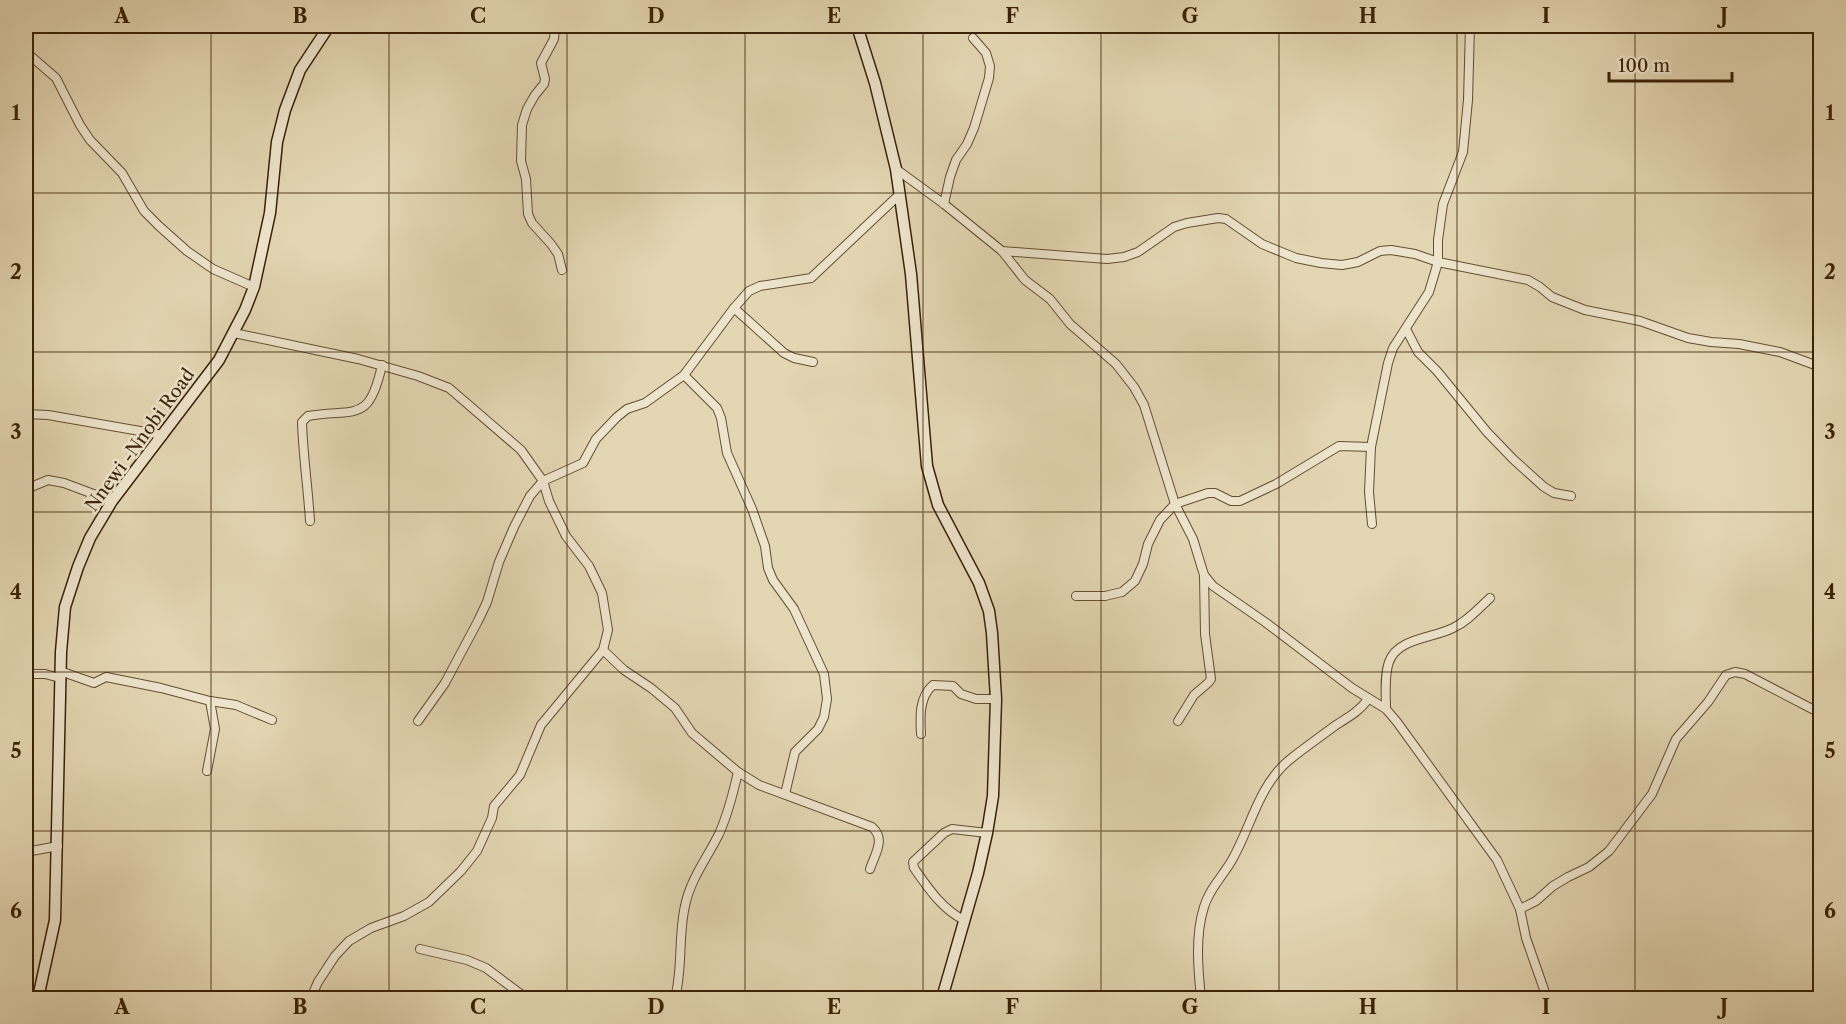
<svg xmlns="http://www.w3.org/2000/svg" width="1846" height="1024" font-family="'Libre Caslon Text',serif">
<style>
.lines{fill:none;stroke-linecap:round;stroke-linejoin:round}
.street-casing{stroke:#654e31;stroke-width:10}
.secondary-casing{stroke:#3b2106;stroke-width:13}
.street{stroke:#ede4cd;stroke-width:8}
.secondary{stroke:#ede4cd;stroke-width:10}
.grid{fill:none;stroke:#3b2106;stroke-width:1.5;stroke-opacity:0.55}
.labels{text-anchor:middle;dominant-baseline:central;stroke-width:5;stroke-linejoin:round;paint-order:stroke}
.street-label{font-size:18px;fill:#3b2106;stroke:#ede4cd}
.neatline{fill:none;stroke:#3b2106;stroke-width:2}
.grid-label{font-size:20px;text-anchor:middle;font-weight:bold;fill:#3b2106}
</style>
<rect width="100%" height="100%" fill="#e3d6b2"/>
<filter id="stains"><feTurbulence type="fractalNoise" baseFrequency=".00333" numOctaves="4"/><feColorMatrix values="0 0 0 0 .2 0 0 0 0 .09 0 0 0 0 .02 0 0 0 .5 -.17"/></filter>
<radialGradient id="worn" r=".72"><stop offset=".6" stop-color="#630" stop-opacity="0"/><stop offset="1" stop-color="#630" stop-opacity=".3"/></radialGradient>
<g class="lines">
<!-- street casing -->
<g class="street-casing">
<g id="street">
<polyline points="555,26 554,39 541,63 545,79 544,84 535,95 527,109 522,125 521,161 526,179 528,214 532,223 551,244 558,254 562,270"/>
<polyline points="1819,26 1820,55"/>
<polyline points="26,52 56,78 80,125 90,140 122,173 144,211 159,226 187,251 213,269 254,287"/>
<polyline points="896,169 944,204 1002,251 1025,280 1050,299 1070,324 1116,364 1134,387 1144,405 1175,504 1193,539 1204,575 1213,586 1265,622 1352,688 1386,709 1397,722 1497,860 1520,909 1526,938 1547,998"/>
<polyline points="944,204 950,177 956,160 967,144 974,128 989,78 990,66 986,53 973,38"/>
<polyline points="1002,251 1107,259 1124,257 1138,252 1174,227 1187,223 1218,218 1226,219 1262,244 1296,258 1321,263 1342,265 1358,262 1380,251 1391,250 1415,254 1438,262 1528,280 1540,287 1552,297 1585,310 1640,321 1688,338 1711,342 1739,344 1780,352 1815,365 1820,364"/>
<polyline points="734,308 784,353 794,358 813,362"/>
<polyline points="1406,329 1418,352 1437,371 1487,432 1513,459 1544,487 1554,493 1571,496"/>
<polyline points="234,333 358,359 418,376 449,388 521,450 543,481 549,501 566,536 589,566 602,593 608,630 603,650 541,725 520,775 494,806 492,818 477,851 461,871 429,902 404,916 371,928 349,941 335,956 318,982 314,991 314,998"/>
<polyline points="684,375 717,408 721,418 727,453 752,509 765,546 768,568 773,580 794,609 824,674 827,699 824,717 818,729 795,752 785,794"/>
<polyline points="26,414 48,415 163,435"/>
<polyline points="26,489 48,480 64,483 112,501"/>
<path d="M310,521C308,488 303,455 302,422L308,416C356,408 369,424 382,365"/>
<polyline points="1372,524 1369,492 1371,447 1388,363 1393,348 1429,292 1438,262 1438,240 1443,204 1463,152 1468,100 1470,26"/>
<polyline points="1076,596 1105,596 1122,592 1135,581 1143,564 1148,544 1160,520 1175,504 1208,493 1215,493 1231,501 1240,501 1276,484 1339,446 1371,447"/>
<path d="M603,650L624,670L651,688L675,708L692,733L738,772L759,785L872,827C886,839 875,854 870,869"/>
<polyline points="60,671 94,683 106,677 161,688 210,701 236,705 272,720"/>
<polyline points="26,674 45,674 60,678"/>
<path d="M1386,709C1386,695 1384,676 1389,662C1397,638 1434,638 1453,628C1468,621 1478,609 1490,598"/>
<polyline points="418,721 445,683 478,621 487,602 499,562 514,527 530,496 543,481 583,463 596,439 617,417 627,409 645,403 684,375 734,308 749,291 760,286 811,278 900,194"/>
<polyline points="1178,721 1194,695 1208,683 1211,679 1205,634 1204,575"/>
<path d="M921,734C920,717 919,697 933,685L953,686L961,694L976,699H996"/>
<polyline points="207,771 215,729 210,701"/>
<polyline points="26,852 58,846"/>
<polyline points="1520,909 1536,901 1553,886 1568,877 1589,867 1609,851 1652,794 1676,739 1708,702 1726,675 1735,672 1745,674 1820,713"/>
<path d="M964,920C942,909 928,888 914,868L913,862L944,833L952,829L987,833"/>
<polyline points="420,949 467,960 486,968 526,998"/>
<path d="M675,998C683,968 678,936 685,906C690,880 707,858 719,834C728,814 733,794 738,772"/>
<path d="M1201,998C1198,969 1195,935 1204,907C1209,889 1223,876 1232,860C1251,827 1258,787 1288,761C1304,748 1320,737 1336,725C1347,718 1360,711 1368,699"/>
<polyline points="1659,998 1668,998"/>
</g>
</g>
<!-- secondary casing -->
<g class="secondary-casing">
<g id="secondary">
<polyline points="857,26 875,83 896,169 911,274 927,466 938,505 979,583 989,611 992,633 996,699 993,796 987,833 978,873 942,998"/>
<polyline points="38,998 55,920 61,652 65,607 78,567 90,538 112,501 219,360 245,310 254,287 270,213 277,142 285,110 300,70 329,26"/>
</g>
</g>
<!-- street -->
<use href="#street" class="street"/>
<!-- secondary -->
<use href="#secondary" class="secondary"/>
</g>
<!-- grid -->
<path class="grid" d="M211,26V998M389,26V998M567,26V998M745,26V998M923,26V998M1101,26V998M1279,26V998M1457,26V998M1635,26V998M26,193H1820M26,352H1820M26,512H1820M26,672H1820M26,831H1820"/>
<g class="labels">
<!-- street labels -->
<g class="street-label">
<text transform="translate(140 440) rotate(-54)">Nnewi -Nnobi Road</text>
</g>
</g>
<!-- margin -->
<rect width="1846" height="1024" fill="none" stroke="#e3d6b2" stroke-width="66"/>
<!-- scale -->
<path d="M1609 72v9h123v-9" fill="none" stroke="#3b2106" stroke-width="3"/>
<text x="1618" y="72" font-size="18" fill="#3b2106" stroke="#ede4cd" stroke-width="4.5" paint-order="stroke">100 m</text>
<rect x="33" y="33" width="1780" height="958" class="neatline"/>
<g class="grid-label">
<text x="122" y="23">A</text>
<text x="300" y="23">B</text>
<text x="478" y="23">C</text>
<text x="656" y="23">D</text>
<text x="834" y="23">E</text>
<text x="1012" y="23">F</text>
<text x="1190" y="23">G</text>
<text x="1368" y="23">H</text>
<text x="1546" y="23">I</text>
<text x="1724" y="23">J</text>
<text x="16" y="120">1</text>
<text x="1830" y="120">1</text>
<text x="16" y="279">2</text>
<text x="1830" y="279">2</text>
<text x="16" y="439">3</text>
<text x="1830" y="439">3</text>
<text x="16" y="599">4</text>
<text x="1830" y="599">4</text>
<text x="16" y="758">5</text>
<text x="1830" y="758">5</text>
<text x="16" y="918">6</text>
<text x="1830" y="918">6</text>
<text x="122" y="1014">A</text>
<text x="300" y="1014">B</text>
<text x="478" y="1014">C</text>
<text x="656" y="1014">D</text>
<text x="834" y="1014">E</text>
<text x="1012" y="1014">F</text>
<text x="1190" y="1014">G</text>
<text x="1368" y="1014">H</text>
<text x="1546" y="1014">I</text>
<text x="1724" y="1014">J</text>
</g>
<rect width="100%" height="100%" filter="url(#stains)"/>
<rect width="100%" height="100%" fill="url(#worn)"/>
</svg>
